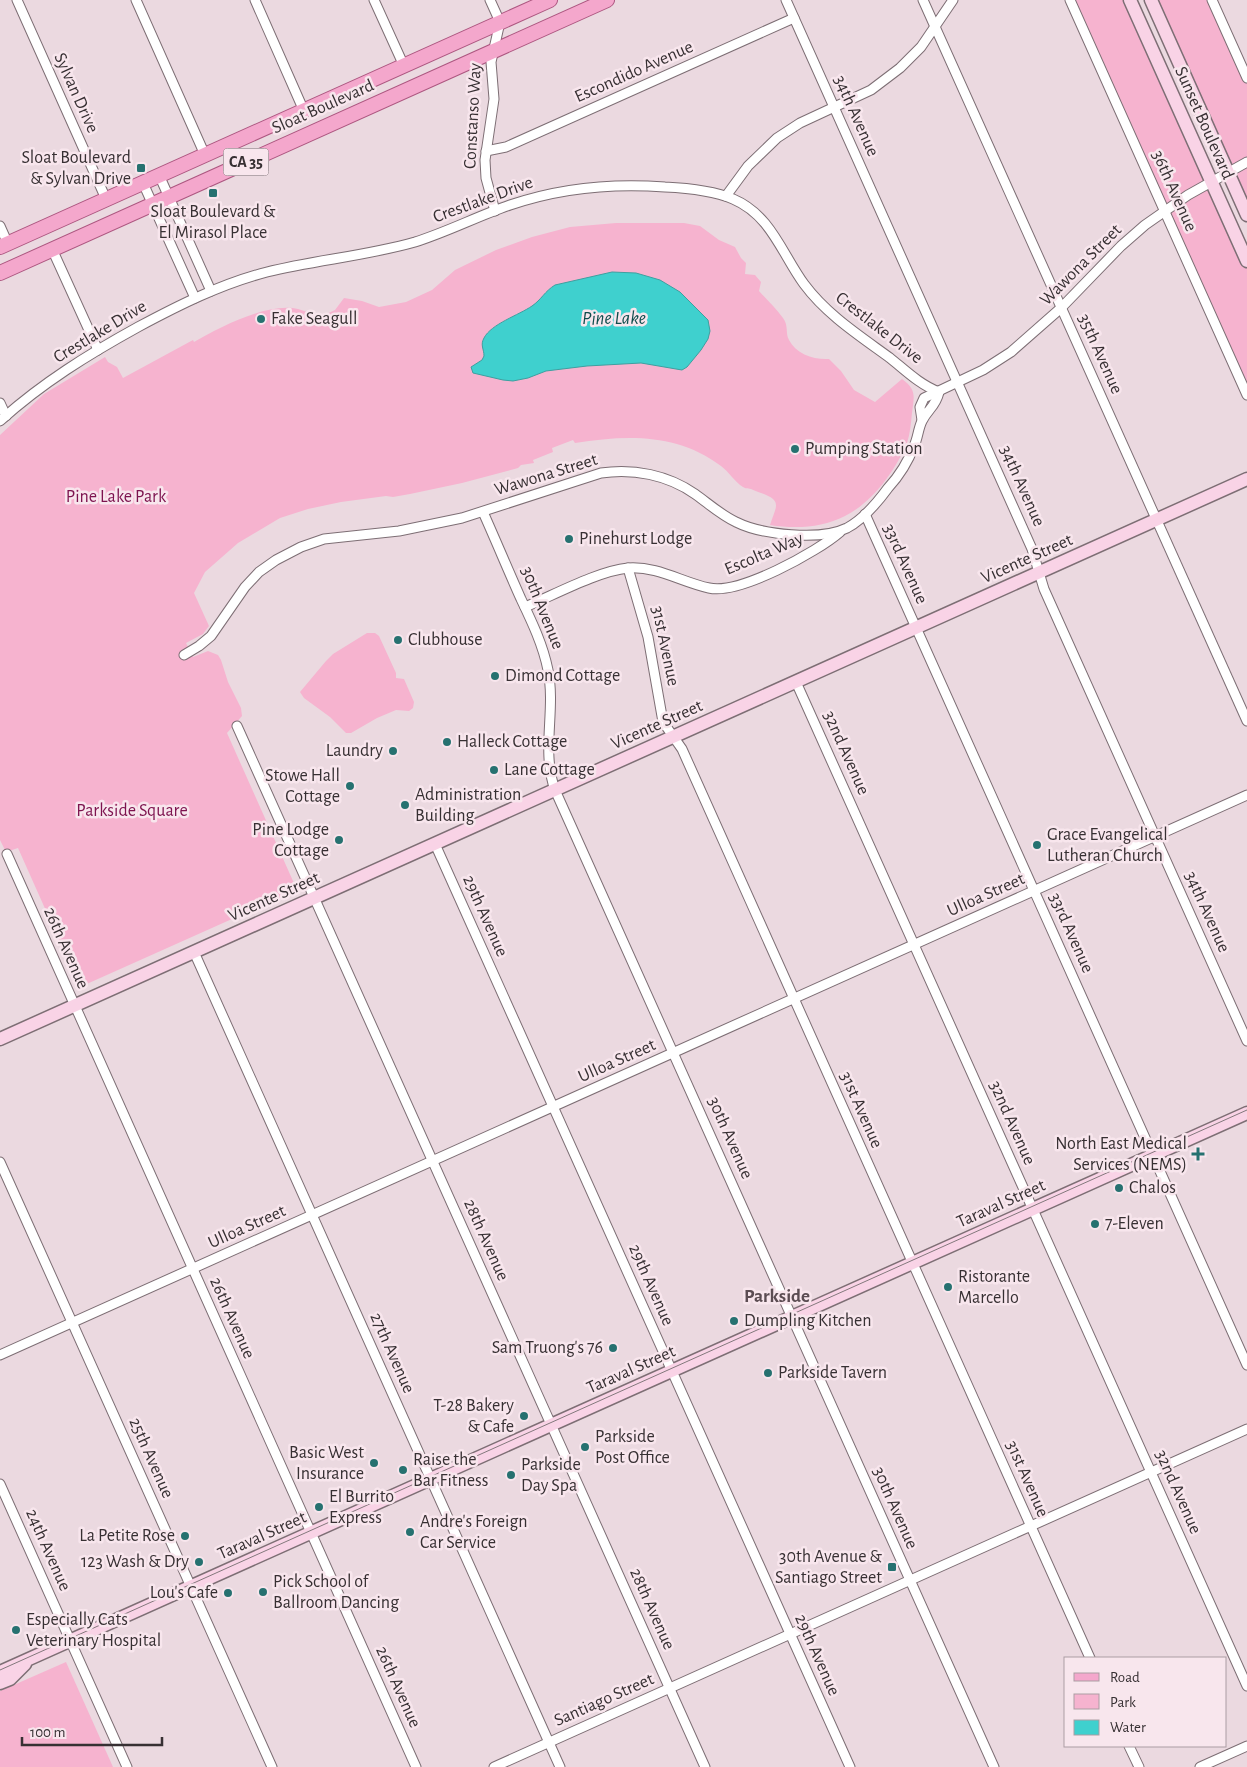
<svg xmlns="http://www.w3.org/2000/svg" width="1247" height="1767" font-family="'Alegreya Sans',sans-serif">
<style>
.green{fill:#f6b3cf}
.water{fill:#3fd0ce;stroke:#3da0a0}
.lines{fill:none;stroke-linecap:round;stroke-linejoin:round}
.street-casing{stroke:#7d6e74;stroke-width:11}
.secondary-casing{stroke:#7d6e74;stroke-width:15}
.primary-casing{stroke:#ad5780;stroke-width:16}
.street{stroke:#fff;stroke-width:9}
.secondary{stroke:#f9d3e6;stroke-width:12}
.primary{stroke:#f4a7cc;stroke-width:14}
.tram{stroke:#83787c;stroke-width:1}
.poi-dot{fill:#267170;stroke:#f8e6ed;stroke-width:2}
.labels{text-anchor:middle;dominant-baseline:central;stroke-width:5;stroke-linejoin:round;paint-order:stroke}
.shield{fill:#f8e6ed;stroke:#71676b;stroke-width:1}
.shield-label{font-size:16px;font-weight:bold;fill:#373033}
.street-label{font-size:18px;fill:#373033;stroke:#f8e6ed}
.poi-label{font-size:18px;fill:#373033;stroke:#f8e6ed;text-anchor:start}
.park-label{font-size:18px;fill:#7d134f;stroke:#f8e6ed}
.water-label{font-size:19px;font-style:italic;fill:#0e4c4c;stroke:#f8e6ed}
.neighbourhood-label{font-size:19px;font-weight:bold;fill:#5c4d53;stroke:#f8e6ed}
</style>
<rect width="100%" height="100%" fill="#ebd9e0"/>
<!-- green -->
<g class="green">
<polygon points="1070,0 1130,0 1247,261 1247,396"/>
<polygon points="1151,0 1212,0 1247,78 1247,215"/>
<path d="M616,223H684L700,226L719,240L735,247L741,258L746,263L745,274L755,275L761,282L759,291C767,300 776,308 783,318C789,326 785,333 789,340C796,354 814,360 829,359L841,371L854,390L875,402L902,379C917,390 914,396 912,413C911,423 910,434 907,443C895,471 873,502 845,516C822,528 795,529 770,525C776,506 783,501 761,493C757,492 754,490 751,489C747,488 746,489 743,487C735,482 729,472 721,466C677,433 627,435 575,443L573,440L552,448L553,452L533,460L534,463L521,465L518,468L462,483L410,494L393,497L386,496L341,502L308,509L280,518L238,543L205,572L194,593L209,626L203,634L186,643L193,657L208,651L218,655L221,660L228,682L241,708L242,716L227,733L297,890L80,987L18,848L6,852L0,840V435L44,394L105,357L108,362L117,367L123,378L193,340L194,342C220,327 268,302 298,309C305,311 313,314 320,317L335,310L344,298L362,301L379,307L406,302L432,290L455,270L496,250L532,237L570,227Z"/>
<polygon points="367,633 375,633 379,636 396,673 396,678 404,679 414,702 413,708 409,711 396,710 377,718 351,733 346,733 330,717 304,698 300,692 326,661 333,654"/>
<polygon points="66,1662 113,1767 0,1767 0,1691"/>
</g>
<!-- water -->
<path class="water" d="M612,272L636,273L660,280L680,292L708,320L710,331L708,339L701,350L687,367L682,370L676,369L641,363L587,366L546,371L528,378L513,381L503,380L473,373L471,367L482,360L484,356C484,349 480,345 484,338C491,324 519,315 532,306C541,300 545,291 555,285Z"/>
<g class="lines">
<!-- street casing -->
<g class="street-casing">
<g id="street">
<polyline points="17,0 106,199"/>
<polyline points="136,0 205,155"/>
<polyline points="255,0 304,111"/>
<polyline points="374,0 404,66"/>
<polyline points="490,0 500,22 491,62 494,99 485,160 486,178 495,211"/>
<polyline points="786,0 1032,549 1044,589 1247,1041"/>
<polyline points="923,0 1247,721"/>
<polyline points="1070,0 1247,395"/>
<polyline points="1212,0 1247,78"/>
<polyline points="486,151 506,147 794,18"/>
<polyline points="159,175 211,291"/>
<polyline points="143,183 195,298"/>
<polyline points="726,196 748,166 777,138 800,123 871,90 900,68 921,47 953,0"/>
<polyline points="0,226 8,244"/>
<polyline points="52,249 98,350"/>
<polyline points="0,403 6,416"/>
<polyline points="922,420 920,407 924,398 983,370 1011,352 1061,308 1121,246 1145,225 1188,195 1247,162"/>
<path d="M0,421C42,383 89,354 138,327C179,305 221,284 267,272C315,260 366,256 415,242C447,232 478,216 510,205C560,188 612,183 665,187C687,188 712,190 733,199C771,215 782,254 804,284C827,315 860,336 890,358C905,370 920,385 939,392"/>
<path d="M483,512C496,541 508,570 521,599C532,622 543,645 548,670C556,711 541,750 555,790L994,1767"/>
<polyline points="865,514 1247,1365"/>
<polyline points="628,568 648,637 663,722 682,749 1090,1658"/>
<path d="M525,607C554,595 598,571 628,568C658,566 681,582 709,588C739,595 817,552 840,532"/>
<path d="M184,655L199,646L211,636L245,587L259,572L276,560L301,547L324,539L399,531L462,518L601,473C633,468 668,475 695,494C709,504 721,515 736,522C762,535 821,541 847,528C864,519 877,503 888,488C899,476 908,462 914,446C918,438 918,429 922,421C928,409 936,406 939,392"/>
<polyline points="796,682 1247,1686"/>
<polyline points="237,726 705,1767"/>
<polyline points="435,844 850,1767"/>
<polyline points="7,854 416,1767"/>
<polyline points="194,952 560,1767"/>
<polyline points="0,1162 272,1767"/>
<polyline points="0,1355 1247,795"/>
<polyline points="0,1484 127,1767"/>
<polyline points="1129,1746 1139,1767"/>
<polyline points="494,1767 1247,1429"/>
<polyline points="1200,1767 1247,1746"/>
</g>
</g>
<!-- secondary casing -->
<g class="secondary-casing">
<g id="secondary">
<polyline points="1130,0 1247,261"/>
<polyline points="1151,0 1247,215"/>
<polyline points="0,1039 1247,479"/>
<polyline points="0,1672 1247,1113"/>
<polyline points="0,1683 10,1679 25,1664"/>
</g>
</g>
<!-- primary casing -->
<g class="primary-casing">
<g id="primary">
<polyline points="0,247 550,0"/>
<polyline points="0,273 607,0"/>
</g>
</g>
<!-- street -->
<use href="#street" class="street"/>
<!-- secondary -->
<use href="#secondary" class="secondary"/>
<!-- primary -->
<use href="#primary" class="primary"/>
<!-- tram -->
<polyline class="tram" points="0,1670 1247,1110"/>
</g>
<!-- markers -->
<g class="poi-dot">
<rect x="136" y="163" width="10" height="10" rx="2.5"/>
<rect x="208" y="188" width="10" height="10" rx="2.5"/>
<circle cx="261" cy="319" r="5"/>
<circle cx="795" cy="449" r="5"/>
<circle cx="569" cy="539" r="5"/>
<circle cx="398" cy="640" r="5"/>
<circle cx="495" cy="676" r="5"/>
<circle cx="447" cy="742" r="5"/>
<circle cx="393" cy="751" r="5"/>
<circle cx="494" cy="770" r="5"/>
<circle cx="350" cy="786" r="5"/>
<circle cx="405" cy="805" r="5"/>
<circle cx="339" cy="840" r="5"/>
<circle cx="1037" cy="845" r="5"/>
<path d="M1195.5 1146.5h5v5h5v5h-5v5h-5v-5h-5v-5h5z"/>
<circle cx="1119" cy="1188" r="5"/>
<circle cx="1095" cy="1224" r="5"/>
<circle cx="948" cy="1287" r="5"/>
<circle cx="734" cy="1321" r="5"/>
<circle cx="613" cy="1348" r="5"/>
<circle cx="768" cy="1373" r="5"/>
<circle cx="524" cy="1416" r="5"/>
<circle cx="585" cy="1447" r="5"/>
<circle cx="374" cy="1463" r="5"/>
<circle cx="403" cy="1470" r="5"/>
<circle cx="511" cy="1475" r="5"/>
<circle cx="319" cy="1507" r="5"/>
<circle cx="410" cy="1532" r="5"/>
<circle cx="185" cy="1536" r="5"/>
<circle cx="199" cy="1562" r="5"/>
<rect x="887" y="1562" width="10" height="10" rx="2.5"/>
<circle cx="263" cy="1592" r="5"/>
<circle cx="228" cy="1593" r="5"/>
<circle cx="16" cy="1630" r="5"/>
</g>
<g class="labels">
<!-- shield labels -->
<rect class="shield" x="223.5" y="148.5" width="45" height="27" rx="4"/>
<g class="shield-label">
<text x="246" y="162">CA 35</text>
</g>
<!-- street labels -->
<g class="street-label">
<text transform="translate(634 72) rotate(-24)">Escondido Avenue</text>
<text transform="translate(76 93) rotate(66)">Sylvan Drive</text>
<text transform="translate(323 107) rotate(-24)">Sloat Boulevard</text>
<text transform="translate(473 116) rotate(-87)">Constanso Way</text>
<text transform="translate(856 116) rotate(66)">34th Avenue</text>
<text transform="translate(1204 123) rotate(66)">Sunset Boulevard</text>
<text transform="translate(1174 191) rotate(66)">36th Avenue</text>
<text transform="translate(483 200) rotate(-20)">Crestlake Drive</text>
<text transform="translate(1081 265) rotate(-45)">Wawona Street</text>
<text transform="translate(879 328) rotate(38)">Crestlake Drive</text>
<text transform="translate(100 332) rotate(-31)">Crestlake Drive</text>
<text transform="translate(1100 354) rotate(66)">35th Avenue</text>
<text transform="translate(546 475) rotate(-17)">Wawona Street</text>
<text transform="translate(1022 486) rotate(66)">34th Avenue</text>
<text transform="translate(764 554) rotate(-23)">Escolta Way</text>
<text transform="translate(1027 559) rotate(-24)">Vicente Street</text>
<text transform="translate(905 564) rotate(66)">33rd Avenue</text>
<text transform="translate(542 608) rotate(68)">30th Avenue</text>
<text transform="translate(665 646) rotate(78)">31st Avenue</text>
<text transform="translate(657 725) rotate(-24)">Vicente Street</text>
<text transform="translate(846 753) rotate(66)">32nd Avenue</text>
<text transform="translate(986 895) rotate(-24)">Ulloa Street</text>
<text transform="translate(274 897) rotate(-24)">Vicente Street</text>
<text transform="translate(1207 912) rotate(66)">34th Avenue</text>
<text transform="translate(485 916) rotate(66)">29th Avenue</text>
<text transform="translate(1071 933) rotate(66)">33rd Avenue</text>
<text transform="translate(66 948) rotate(66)">26th Avenue</text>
<text transform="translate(617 1061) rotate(-24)">Ulloa Street</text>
<text transform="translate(861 1110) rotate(66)">31st Avenue</text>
<text transform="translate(1012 1123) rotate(66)">32nd Avenue</text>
<text transform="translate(730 1138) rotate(66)">30th Avenue</text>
<text transform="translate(1001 1204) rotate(-24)">Taraval Street</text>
<text transform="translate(247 1227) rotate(-24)">Ulloa Street</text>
<text transform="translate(486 1240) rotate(66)">28th Avenue</text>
<text transform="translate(651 1285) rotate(66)">29th Avenue</text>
<text transform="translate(232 1318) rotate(66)">26th Avenue</text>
<text transform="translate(392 1353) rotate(66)">27th Avenue</text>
<text transform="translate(631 1370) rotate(-24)">Taraval Street</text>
<text transform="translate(151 1458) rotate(66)">25th Avenue</text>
<text transform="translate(1027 1479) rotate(66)">31st Avenue</text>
<text transform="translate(1178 1492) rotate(66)">32nd Avenue</text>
<text transform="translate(895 1508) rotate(66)">30th Avenue</text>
<text transform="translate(262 1536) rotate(-24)">Taraval Street</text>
<text transform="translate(48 1550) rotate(66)">24th Avenue</text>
<text transform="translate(652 1609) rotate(66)">28th Avenue</text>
<text transform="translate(817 1655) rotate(66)">29th Avenue</text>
<text transform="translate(398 1687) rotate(66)">26th Avenue</text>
<text transform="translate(604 1700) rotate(-24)">Santiago Street</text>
</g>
<!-- poi labels -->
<g class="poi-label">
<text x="131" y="158" text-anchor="end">Sloat Boulevard<tspan x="131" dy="21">&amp; Sylvan Drive</tspan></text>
<text x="213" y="212" text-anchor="middle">Sloat Boulevard &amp;<tspan x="213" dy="21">El Mirasol Place</tspan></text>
<text x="271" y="319">Fake Seagull</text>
<text x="805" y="449">Pumping Station</text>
<text x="579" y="539">Pinehurst Lodge</text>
<text x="408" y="640">Clubhouse</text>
<text x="505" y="676">Dimond Cottage</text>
<text x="457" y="742">Halleck Cottage</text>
<text x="383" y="751" text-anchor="end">Laundry</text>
<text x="504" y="770">Lane Cottage</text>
<text x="340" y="776" text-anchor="end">Stowe Hall<tspan x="340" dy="21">Cottage</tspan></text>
<text x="415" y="795">Administration<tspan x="415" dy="21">Building</tspan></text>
<text x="329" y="830" text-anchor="end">Pine Lodge<tspan x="329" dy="21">Cottage</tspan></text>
<text x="1047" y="835">Grace Evangelical<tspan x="1047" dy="21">Lutheran Church</tspan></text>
<text x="1187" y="1144" text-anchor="end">North East Medical<tspan x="1187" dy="21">Services (NEMS)</tspan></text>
<text x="1129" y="1188">Chalos</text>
<text x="1105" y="1224">7-Eleven</text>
<text x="958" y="1277">Ristorante<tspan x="958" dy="21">Marcello</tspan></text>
<text x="744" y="1321">Dumpling Kitchen</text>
<text x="603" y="1348" text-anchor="end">Sam Truong's 76</text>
<text x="778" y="1373">Parkside Tavern</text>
<text x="514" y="1406" text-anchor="end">T-28 Bakery<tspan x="514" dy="21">&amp; Cafe</tspan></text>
<text x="595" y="1437">Parkside<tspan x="595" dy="21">Post Office</tspan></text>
<text x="364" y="1453" text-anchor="end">Basic West<tspan x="364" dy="21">Insurance</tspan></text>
<text x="413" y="1460">Raise the<tspan x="413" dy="21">Bar Fitness</tspan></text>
<text x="521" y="1465">Parkside<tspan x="521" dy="21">Day Spa</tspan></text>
<text x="329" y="1497">El Burrito<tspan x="329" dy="21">Express</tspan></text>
<text x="420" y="1522">Andre's Foreign<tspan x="420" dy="21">Car Service</tspan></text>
<text x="175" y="1536" text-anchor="end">La Petite Rose</text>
<text x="882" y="1557" text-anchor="end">30th Avenue &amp;<tspan x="882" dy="21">Santiago Street</tspan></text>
<text x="189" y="1562" text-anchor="end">123 Wash &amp; Dry</text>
<text x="273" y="1582">Pick School of<tspan x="273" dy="21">Ballroom Dancing</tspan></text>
<text x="218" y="1593" text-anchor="end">Lou's Cafe</text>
<text x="26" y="1620">Especially Cats<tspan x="26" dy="21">Veterinary Hospital</tspan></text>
</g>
<!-- park labels -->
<g class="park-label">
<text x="116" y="497">Pine Lake Park</text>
<text x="132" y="811">Parkside Square</text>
</g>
<!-- water labels -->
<g class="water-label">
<text x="614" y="318">Pine Lake</text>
</g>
<!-- neighbourhood labels -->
<g class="neighbourhood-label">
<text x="777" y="1296">Parkside</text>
</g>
</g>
<!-- legend -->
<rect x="1064" y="1657" width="162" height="90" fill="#f8e6ed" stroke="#ab9da3"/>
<rect x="1074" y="1673" width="25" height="8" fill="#f4a7cc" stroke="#ab9da3"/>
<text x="1110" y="1682" font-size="15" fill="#373033">Road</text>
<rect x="1074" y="1694" width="25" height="15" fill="#f6b3cf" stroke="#ab9da3"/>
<text x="1110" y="1707" font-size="15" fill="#373033">Park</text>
<rect x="1074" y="1720" width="25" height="15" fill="#3fd0ce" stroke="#ab9da3"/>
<text x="1110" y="1732" font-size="15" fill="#373033">Water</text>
<!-- scale -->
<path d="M22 1737v8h140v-8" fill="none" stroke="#373033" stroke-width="2.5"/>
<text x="30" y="1737" font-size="15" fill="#373033" stroke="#f8e6ed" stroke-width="4" paint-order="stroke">100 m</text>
</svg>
